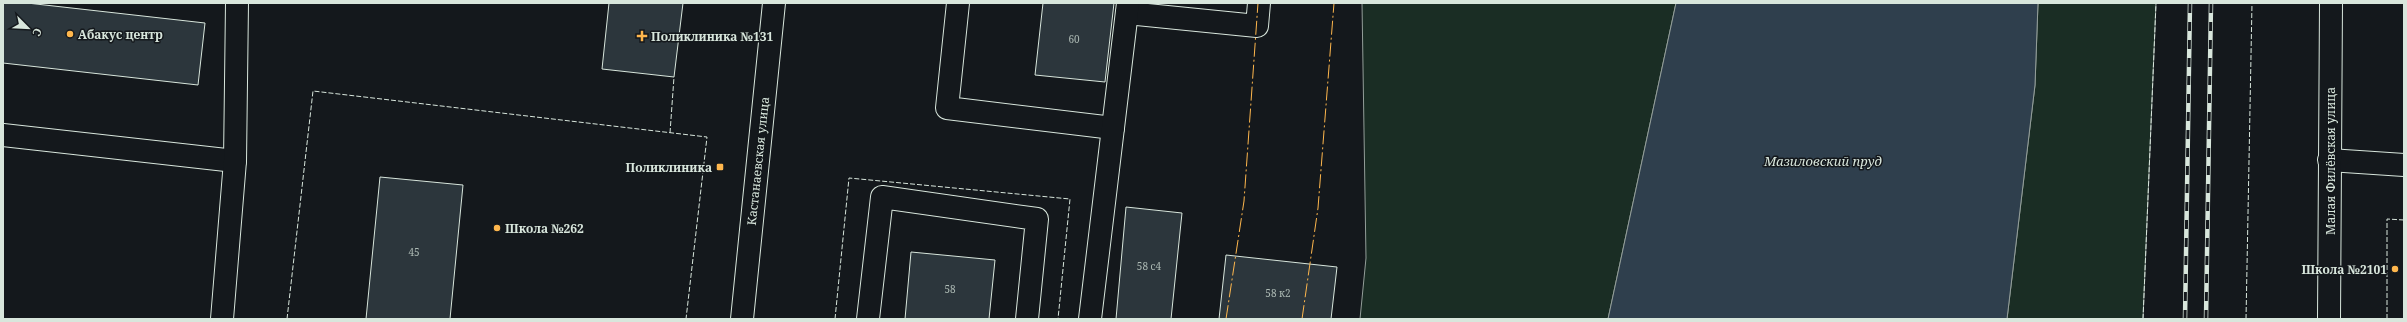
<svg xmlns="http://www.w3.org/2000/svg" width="2407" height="322" font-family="'Noto Serif',serif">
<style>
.green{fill:#1a2d24;stroke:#939e99}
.water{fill:#2f3f4d;stroke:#939e99}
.building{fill:#2c363c;stroke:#d8e6dc}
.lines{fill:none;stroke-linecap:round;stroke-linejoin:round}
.minor-casing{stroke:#d8e6dc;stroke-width:24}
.minor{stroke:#14181c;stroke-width:22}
.rail-casing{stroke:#d8e6dc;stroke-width:4.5}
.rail{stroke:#14181c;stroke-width:3;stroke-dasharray:9;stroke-linecap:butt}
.fence{stroke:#d8e6dc;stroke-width:1;stroke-dasharray:5 2;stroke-linecap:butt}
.power{stroke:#ffb74d;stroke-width:1;stroke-dasharray:14 3 2 3;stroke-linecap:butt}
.poi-dot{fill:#ffb74d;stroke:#14181c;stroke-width:1.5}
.labels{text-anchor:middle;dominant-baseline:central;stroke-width:3;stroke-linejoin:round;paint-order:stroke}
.number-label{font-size:10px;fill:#adbab4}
.poi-label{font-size:12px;font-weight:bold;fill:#d8e6dc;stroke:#14181c;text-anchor:start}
.street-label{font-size:12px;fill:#d8e6dc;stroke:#14181c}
.water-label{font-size:13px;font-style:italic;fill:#d8e6dc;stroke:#14181c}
</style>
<rect width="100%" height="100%" fill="#14181c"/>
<!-- green -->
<g class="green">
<polygon points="1362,3 1676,3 1608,319 1360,319 1366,258"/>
<polygon points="2038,3 2156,3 2143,319 2007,319 2035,85"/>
</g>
<!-- water -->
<polygon class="water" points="1676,3 2038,3 2035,85 2007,319 1608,319"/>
<!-- building -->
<g class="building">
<polygon points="3,3 27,3 205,23 198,85 3,63"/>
<polygon points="609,3 683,3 674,77 602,69"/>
<polygon points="1043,3 1114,3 1105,82 1035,75"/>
<polygon points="380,177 463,185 450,319 366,319"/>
<polygon points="1126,207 1182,213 1171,319 1116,319"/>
<polygon points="911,252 995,260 989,319 905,319"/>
<polygon points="1226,255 1337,267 1331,319 1219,319"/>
</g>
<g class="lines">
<!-- minor casing -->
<g class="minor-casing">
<g id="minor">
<polyline points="958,3 947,108 1113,128"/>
<polyline points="1127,13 1257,26 1259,3"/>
<polyline points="3,135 235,161"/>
<polyline points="2329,160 2404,165"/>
<polyline points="222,319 235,161 237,3"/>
<polyline points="742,319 774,3"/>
<polyline points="868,319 882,197 1037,219 1027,319"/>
<polyline points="1090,319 1128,3"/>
<polyline points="2329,319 2331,3"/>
</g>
</g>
<!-- minor -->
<use href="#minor" class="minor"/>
<!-- rail casing -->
<g class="rail-casing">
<g id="rail">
<polyline points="2185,319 2190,3"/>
<polyline points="2206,319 2211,3"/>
</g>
</g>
<!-- rail -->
<use href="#rail" class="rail"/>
<!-- fence -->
<g class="fence">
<polyline points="670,133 674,77"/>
<polyline points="287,319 313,91 707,137 686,319"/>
<polyline points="835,319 849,178 1070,199 1058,319"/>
<polyline points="2143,319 2156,3"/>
<polyline points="2246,319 2252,3"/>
<polyline points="2387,319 2387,219 2404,220"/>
</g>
<!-- power -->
<g class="power">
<polyline points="1226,319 1244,201 1258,3"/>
<polyline points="1302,319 1318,208 1334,3"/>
</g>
</g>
<!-- markers -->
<g class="poi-dot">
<circle cx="70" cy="34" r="4"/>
<path d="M640 30h4v4h4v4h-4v4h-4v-4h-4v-4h4z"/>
<rect x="716" y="163" width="8" height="8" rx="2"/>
<circle cx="497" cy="228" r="4"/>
<circle cx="2395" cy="269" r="4"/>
</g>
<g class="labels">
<!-- number labels -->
<g class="number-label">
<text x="1074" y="39">60</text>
<text x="414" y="252">45</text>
<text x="1149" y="266">58 с4</text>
<text x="950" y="289">58</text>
<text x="1278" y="293">58 к2</text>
</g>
<!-- poi labels -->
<g class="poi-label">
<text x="78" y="34">Абакус центр</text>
<text x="651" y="36">Поликлиника №131</text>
<text x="712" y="167" text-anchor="end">Поликлиника</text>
<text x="505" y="228">Школа №262</text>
<text x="2387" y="269" text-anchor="end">Школа №2101</text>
</g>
<!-- street labels -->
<g class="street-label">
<text transform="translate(758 161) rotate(-84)">Кастанаевская улица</text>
<text transform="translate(2330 161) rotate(-90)">Малая Филёвская улица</text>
</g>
<!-- water labels -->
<g class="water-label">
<text x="1823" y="161">Мазиловский пруд</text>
</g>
</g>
<!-- border -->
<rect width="2407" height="322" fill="none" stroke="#d8e6dc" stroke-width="8"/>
<!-- north arrow -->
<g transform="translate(28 28) rotate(114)" stroke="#14181c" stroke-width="3" paint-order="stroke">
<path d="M0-3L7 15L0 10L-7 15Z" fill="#d8e6dc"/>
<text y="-6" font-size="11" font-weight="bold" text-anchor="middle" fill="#d8e6dc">С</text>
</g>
</svg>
